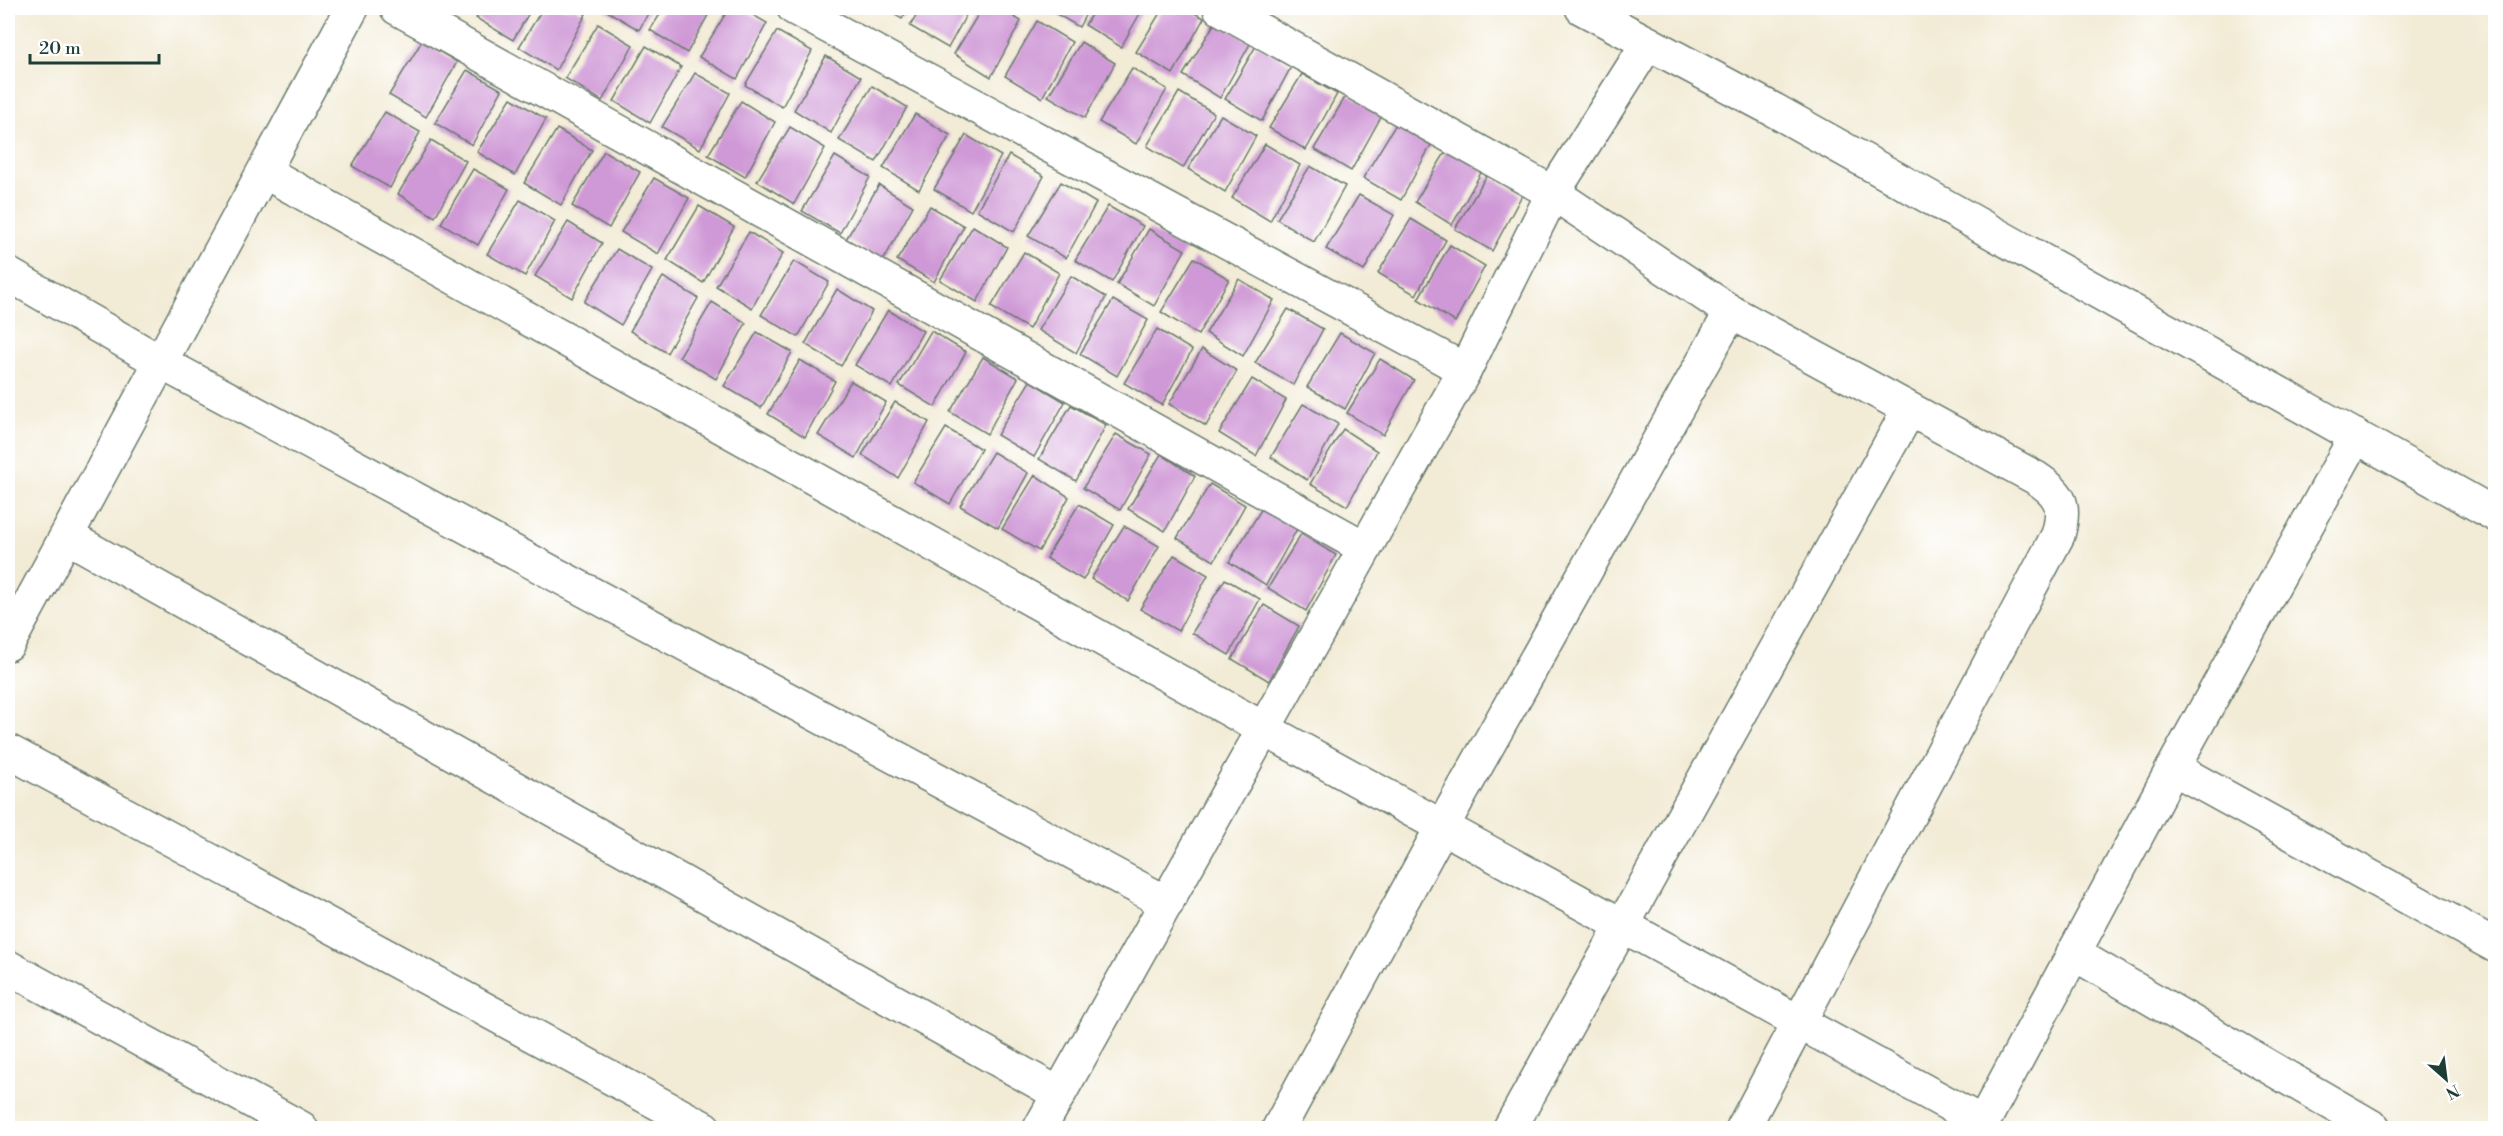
<svg xmlns="http://www.w3.org/2000/svg" width="2503" height="1136" font-family="'Libre Bodoni',serif">
<style>
.building{fill:#cf98d6}
.lines{fill:none;stroke-linecap:round;stroke-linejoin:round}
.minor-casing{stroke:#697a6c;stroke-width:36}
.minor{stroke:#fff;stroke-width:33}
</style>
<rect width="100%" height="100%" fill="#fff"/>
<filter id="ink" filterUnits="userSpaceOnUse"><feTurbulence type="fractalNoise" baseFrequency=".0167" numOctaves="2"/><feDisplacementMap in="SourceGraphic" scale="12" xChannelSelector="R" yChannelSelector="G"/><feConvolveMatrix kernelMatrix="1 2 1 2 8 2 1 2 1" color-interpolation-filters="sRGB"/></filter>
<filter id="wash" filterUnits="userSpaceOnUse"><feTurbulence type="fractalNoise" baseFrequency=".008" numOctaves="4" result="noise"/><feDisplacementMap in="SourceGraphic" scale="24" xChannelSelector="R" yChannelSelector="G"/><feGaussianBlur stdDeviation="1.35" result="paint"/><feColorMatrix in="noise" values="0 0 0 0 0 0 0 0 0 0 0 0 0 0 0 0 0 1.4 0 .05"/><feComposite in="paint" operator="in"/></filter>
<g filter="url(#wash)">
<rect width="100%" height="100%" fill="#f2ebd5"/>
<g id="blocks">
<!-- building -->
<g class="building">
<polygon points="483,8 532,8 513,40 476,18"/>
<polygon points="543,8 575,8 586,14 556,70 519,47"/>
<polygon points="602,8 651,8 639,30"/>
<polygon points="664,8 712,8 687,53 650,30"/>
<polygon points="729,8 741,8 767,23 737,79 699,57"/>
<polygon points="883,8 908,8 902,19"/>
<polygon points="921,8 970,8 948,48 910,26"/>
<polygon points="982,8 999,8 1021,21 991,77 954,54"/>
<polygon points="1046,8 1089,8 1079,27"/>
<polygon points="1095,8 1143,8 1121,47 1085,25"/>
<polygon points="1163,8 1185,8 1204,18 1173,74 1136,52"/>
<polygon points="1037,21 1072,42 1042,98 1005,76"/>
<polygon points="1216,21 1251,42 1220,98 1183,75"/>
<polygon points="598,24 633,45 602,101 565,78"/>
<polygon points="777,31 812,51 782,107 745,85"/>
<polygon points="422,41 457,62 426,117 389,95"/>
<polygon points="1081,42 1115,63 1085,118 1048,96"/>
<polygon points="1257,44 1292,65 1262,121 1225,99"/>
<polygon points="646,46 681,67 650,123 614,101"/>
<polygon points="826,56 861,77 831,133 794,110"/>
<polygon points="1132,68 1167,89 1136,144 1099,122"/>
<polygon points="467,70 502,90 472,145 435,123"/>
<polygon points="695,73 730,93 700,149 662,127"/>
<polygon points="1302,74 1337,94 1306,150 1269,128"/>
<polygon points="872,86 907,107 876,162 839,140"/>
<polygon points="1179,92 1214,113 1183,168 1147,146"/>
<polygon points="1347,94 1382,115 1351,171 1314,149"/>
<polygon points="511,98 546,119 515,175 477,152"/>
<polygon points="741,101 775,122 745,177 708,155"/>
<polygon points="385,112 420,132 390,188 352,166"/>
<polygon points="915,114 950,135 919,190 883,168"/>
<polygon points="1221,115 1256,136 1225,192 1188,169"/>
<polygon points="1396,124 1431,145 1401,200 1363,178"/>
<polygon points="790,127 825,148 794,204 757,181"/>
<polygon points="557,129 592,150 561,205 524,183"/>
<polygon points="966,135 1001,156 971,211 934,189"/>
<polygon points="431,140 466,161 435,217 398,194"/>
<polygon points="1265,144 1300,165 1270,221 1232,198"/>
<polygon points="1448,148 1483,169 1452,225 1415,202"/>
<polygon points="604,151 640,172 609,228 572,206"/>
<polygon points="1009,155 1044,176 1014,232 977,210"/>
<polygon points="835,156 870,177 840,233 802,211"/>
<polygon points="1310,166 1345,186 1314,242 1277,219"/>
<polygon points="473,169 509,189 478,245 441,223"/>
<polygon points="1487,175 1522,195 1492,251 1455,229"/>
<polygon points="654,178 689,198 658,254 621,232"/>
<polygon points="1061,182 1096,203 1066,258 1028,236"/>
<polygon points="879,185 913,206 883,261 846,239"/>
<polygon points="1359,195 1394,215 1364,271 1326,249"/>
<polygon points="520,200 555,221 525,276 487,254"/>
<polygon points="699,206 734,227 703,283 667,260"/>
<polygon points="930,206 964,226 934,282 897,260"/>
<polygon points="1108,206 1143,226 1112,282 1075,260"/>
<polygon points="1411,219 1446,240 1416,295 1378,273"/>
<polygon points="568,222 602,243 572,298 535,276"/>
<polygon points="973,226 1007,247 977,302 940,280"/>
<polygon points="1149,229 1185,250 1154,306 1117,284"/>
<polygon points="749,232 783,253 752,308 716,286"/>
<polygon points="1450,245 1485,266 1455,322 1418,299"/>
<polygon points="617,249 652,270 621,325 584,302"/>
<polygon points="1024,252 1059,273 1029,329 991,307"/>
<polygon points="1194,258 1229,279 1198,335 1161,312"/>
<polygon points="794,261 829,282 798,337 761,315"/>
<polygon points="1071,276 1106,297 1076,353 1038,330"/>
<polygon points="663,277 698,298 667,353 630,331"/>
<polygon points="1239,279 1274,300 1243,356 1206,333"/>
<polygon points="837,289 872,311 841,366 805,344"/>
<polygon points="1113,300 1148,320 1117,376 1080,354"/>
<polygon points="712,302 746,323 716,379 679,357"/>
<polygon points="1288,309 1323,329 1293,385 1255,363"/>
<polygon points="888,310 923,331 892,387 855,365"/>
<polygon points="1157,329 1192,350 1162,405 1124,383"/>
<polygon points="931,331 966,352 935,407 899,385"/>
<polygon points="757,332 792,352 761,408 724,386"/>
<polygon points="1340,333 1375,353 1345,409 1307,387"/>
<polygon points="1202,349 1237,371 1206,426 1169,404"/>
<polygon points="983,357 1018,378 987,434 950,412"/>
<polygon points="1380,359 1414,380 1383,435 1347,413"/>
<polygon points="800,360 835,381 805,437 768,414"/>
<polygon points="1252,379 1286,400 1256,456 1219,433"/>
<polygon points="851,381 886,402 856,458 818,435"/>
<polygon points="1030,381 1065,402 1034,457 997,435"/>
<polygon points="895,402 929,422 898,478 862,455"/>
<polygon points="1303,404 1338,424 1307,480 1271,457"/>
<polygon points="1071,405 1106,425 1076,481 1039,459"/>
<polygon points="946,428 981,449 950,504 913,482"/>
<polygon points="1343,429 1377,451 1347,506 1310,484"/>
<polygon points="1116,434 1151,454 1120,510 1083,488"/>
<polygon points="993,452 1028,473 998,528 960,506"/>
<polygon points="1161,454 1195,476 1165,531 1128,509"/>
<polygon points="1035,475 1069,497 1039,551 1002,529"/>
<polygon points="1210,484 1245,505 1214,561 1177,538"/>
<polygon points="1079,504 1114,525 1083,580 1046,558"/>
<polygon points="1262,508 1297,529 1266,585 1229,562"/>
<polygon points="1124,526 1159,546 1128,601 1091,579"/>
<polygon points="1301,534 1336,555 1306,611 1268,588"/>
<polygon points="1174,555 1208,575 1178,631 1140,609"/>
<polygon points="1225,579 1260,599 1229,655 1192,633"/>
<polygon points="1264,605 1299,626 1269,681 1232,659"/>
</g>
</g>
</g>
<g filter="url(#ink)">
<use href="#blocks" fill-opacity="0" stroke="#697a6c" stroke-width="1.5"/>
<g class="lines">
<!-- minor casing -->
<g class="minor-casing">
<g id="minor">
<polyline points="397,8 1365,548"/>
<polyline points="794,8 1465,370"/>
<path d="M1220,8L1553,193L1731,312L2036,478C2062,495 2066,506 2058,535L1743,1128"/>
<polyline points="1582,8 1774,110 2496,515"/>
<polyline points="265,172 1264,729 1983,1123"/>
<polyline points="8,274 162,363 1167,903"/>
<polyline points="68,537 1059,1094"/>
<polyline points="8,644 352,8"/>
<polyline points="8,751 704,1128"/>
<polyline points="2173,768 2496,946"/>
<polyline points="2073,953 2374,1128"/>
<polyline points="8,967 301,1128"/>
<polyline points="1040,1128 1465,370 1553,193 1648,43"/>
<polyline points="1279,1128 1442,827 1731,312"/>
<polyline points="1510,1128 1909,410"/>
<polyline points="1980,1128 2173,768 2356,436"/>
</g>
</g>
<!-- minor -->
<use href="#minor" class="minor"/>
</g>
</g>
<!-- margin -->
<rect width="2503" height="1136" fill="none" stroke="#fff" stroke-width="30"/>
<!-- north arrow -->
<g transform="translate(2446 1079) rotate(152)" stroke="#ffffff" stroke-width="4.5" paint-order="stroke">
<path d="M0-4.5L10 22L0 15L-10 22Z" fill="#1f3d34"/>
<text y="-9" font-size="16" font-weight="bold" text-anchor="middle" fill="#1f3d34">N</text>
</g>
<!-- scale -->
<path d="M30 54v9h129v-9" fill="none" stroke="#1f3d34" stroke-width="3"/>
<text x="39" y="54" font-size="18" fill="#1f3d34" stroke="#ffffff" stroke-width="4.5" paint-order="stroke">20 m</text>
</svg>
